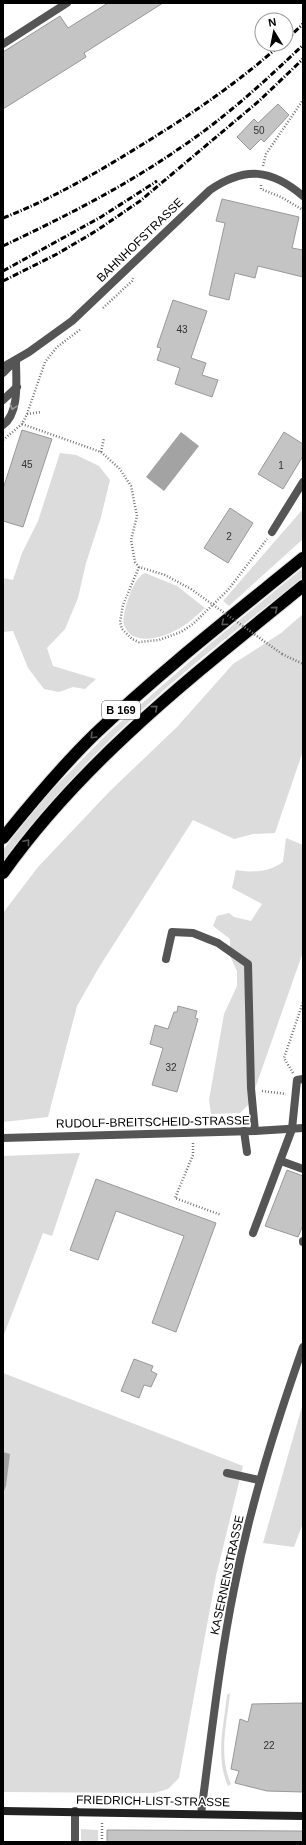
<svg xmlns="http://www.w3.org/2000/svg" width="306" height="1845" font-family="Helvetica,sans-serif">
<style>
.green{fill:#dcdcdc}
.water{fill:#a3a3a3}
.building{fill:#c4c4c4;stroke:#999}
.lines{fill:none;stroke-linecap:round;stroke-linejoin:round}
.highway-casing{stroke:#dbdbdb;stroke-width:14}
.path{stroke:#777;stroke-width:2.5;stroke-dasharray:1 2;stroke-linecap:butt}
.lane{stroke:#555;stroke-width:8}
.street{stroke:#555;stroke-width:8}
.secondary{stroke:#222;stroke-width:8}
.highway{stroke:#000;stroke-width:12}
.rail{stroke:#000;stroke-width:3;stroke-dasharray:6 2 1 2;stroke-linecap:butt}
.path-bridge{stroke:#777;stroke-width:2.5;stroke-dasharray:1 2;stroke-linecap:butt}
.oneway{stroke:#999}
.oneway2{stroke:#595959}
.labels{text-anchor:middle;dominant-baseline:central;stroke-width:3;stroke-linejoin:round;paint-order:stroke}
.number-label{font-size:10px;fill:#313131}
.shield{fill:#fff;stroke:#4c4c4c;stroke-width:1}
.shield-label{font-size:11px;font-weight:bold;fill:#000}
.street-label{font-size:12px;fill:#000;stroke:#fff}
</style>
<rect width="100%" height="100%" fill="#fff"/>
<!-- green -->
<g class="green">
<polygon points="60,453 76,455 99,466 110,480 101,517 86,563 78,598 65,629 47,648 53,666 96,679 85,689 73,687 59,692 44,689 28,668 13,631 3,632 3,578 13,580 22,553 38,521"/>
<polygon points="303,509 303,539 229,606 223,601"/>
<path d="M303,568V577C250,620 195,661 144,708C92,755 45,805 3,861V850L25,822L51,791L108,733L212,642Z"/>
<path d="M145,573L177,586L205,608C196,616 188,624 178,629C163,638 132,647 124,625C121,614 134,576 145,573Z"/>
<polygon points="303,614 303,751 275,833 253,834 234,839 193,820 98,969 77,1006 48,1117 3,1122 3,913 38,867 110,791 177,727 233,664 281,633"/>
<path d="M286,838L303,845V952L250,1103L240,1113L211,1114L209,1100L224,1014L237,986V971L230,956V939L213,926L217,916L229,913L234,917L251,921L262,904L232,888L236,870C252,873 269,872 283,862Z"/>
<polygon points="80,1153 52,1236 43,1233 3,1337 3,1156"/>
<polygon points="3,1373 243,1466 216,1576 179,1778 168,1789 154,1793 3,1792"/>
<polygon points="303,1403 303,1523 294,1547 263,1543"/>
<path d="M230,1693C227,1723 218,1755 231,1784L228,1786C215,1757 224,1725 227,1695Z"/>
<polygon points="81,1829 98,1830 98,1842 81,1842"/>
</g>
<!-- water -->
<g class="water">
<polygon points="181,432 199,446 164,491 146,477"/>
<polygon points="3,1452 10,1454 6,1486 3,1493"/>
</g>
<!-- building -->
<g class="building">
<polygon points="108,3 163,3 84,53 86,57 3,109 3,52 60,16 68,28"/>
<polygon points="278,104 289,115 264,142 261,139 250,150 237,137 254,119 258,123"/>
<polygon points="222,199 299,217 292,248 303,250 303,277 258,266 255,278 235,273 229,300 209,295 225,223 216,221"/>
<polygon points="173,300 207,311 191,358 206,363 202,375 218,380 212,397 175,384 180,368 157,360 161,348 157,347"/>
<polygon points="22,430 52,439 23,527 3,521 3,489"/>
<polygon points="284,432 303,444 303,456 283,489 258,474"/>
<polygon points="230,508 253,523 228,563 204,548"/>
<polygon points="178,1006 197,1011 195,1018 198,1019 177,1092 152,1085 163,1048 150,1044 155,1025 168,1029 174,1012 177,1012"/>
<polygon points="287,1170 303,1176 303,1225 298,1237 265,1226"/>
<polygon points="96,1179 216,1223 176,1332 152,1323 184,1236 116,1211 98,1260 70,1250"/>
<polygon points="134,1359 153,1366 151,1371 157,1374 151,1387 144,1385 139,1398 121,1391"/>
<polygon points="303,1703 303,1792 267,1791 235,1783 239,1771 231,1769 240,1719 248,1722 252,1704"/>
<polygon points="107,1830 303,1831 303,1842 107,1842"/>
</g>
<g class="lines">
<!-- highway casing -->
<g class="highway-casing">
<g id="highway">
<path d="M3,838C32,802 62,766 95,734C161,671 233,615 303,558"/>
<path d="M3,873C84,759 195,674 303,586"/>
</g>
</g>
<!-- path -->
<g class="path">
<polyline points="263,166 266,154 303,100"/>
<polyline points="261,185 261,189 281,197 303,210"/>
<polyline points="103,308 132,281 133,278"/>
<polyline points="27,414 41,412"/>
<polyline points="22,424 101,452 119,468 131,486 137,516 131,540 135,562 139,567 165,575 191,589"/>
<polyline points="3,440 22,424 27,414 45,362 57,347 81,329"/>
<polyline points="101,452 104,438"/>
<polyline points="139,567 123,605 120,622 122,629 132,639 139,642 159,640 181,632 193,624 228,590 267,539"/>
<polyline points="282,654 303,664"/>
<polyline points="293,1073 284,1058 303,1002"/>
<polyline points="262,1091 286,1094"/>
<polyline points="193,1143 193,1155 175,1198 221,1215"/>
<polyline points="102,1842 102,1822"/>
</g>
<!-- lane -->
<g class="lane">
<polyline points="3,44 67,3"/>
<polyline points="3,373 15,361"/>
<polyline points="3,400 17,387"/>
<path d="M3,425C20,413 16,379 16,361"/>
<polyline points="166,959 172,932 193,933 218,943 248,964 251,1088 255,1131"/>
<polyline points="244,1131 247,1152"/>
<polyline points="281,1161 303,1169"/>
<polyline points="253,1233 292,1129 297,1080 303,1079"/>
<polyline points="303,1242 303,1241"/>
<polyline points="227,1473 259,1480"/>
<polyline points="75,1811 75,1842"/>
</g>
<!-- street -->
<g class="street">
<path d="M3,367L29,352L72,321L210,190C245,166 271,169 303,196"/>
<polyline points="272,532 303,482"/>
<polyline points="3,1138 255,1131 303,1128"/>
<path d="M201,1814C211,1739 219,1663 234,1589C250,1506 275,1427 303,1347"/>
</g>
<!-- secondary -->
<polyline class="secondary" points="3,1811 303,1816"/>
<!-- highway -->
<use href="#highway" class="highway"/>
<!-- rail -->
<g class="rail">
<polyline points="286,40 303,24"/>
<path d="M3,218C52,199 96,173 140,146C190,115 238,83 281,44"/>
<path d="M3,246C64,217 124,187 180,148C225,118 264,82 303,45"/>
<polyline points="3,271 101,217 157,181"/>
<polyline points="3,281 57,254 96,231 140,201 259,101 303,59"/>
</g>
<!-- path-bridge -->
<polyline class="path-bridge" points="191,589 282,654"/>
</g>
<!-- one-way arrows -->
<defs><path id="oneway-chevron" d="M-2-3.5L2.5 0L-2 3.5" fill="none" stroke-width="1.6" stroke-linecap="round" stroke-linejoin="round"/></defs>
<use class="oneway" href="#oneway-chevron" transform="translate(13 407) rotate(108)"/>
<g class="oneway2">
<use href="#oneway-chevron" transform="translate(275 609) rotate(-40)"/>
<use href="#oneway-chevron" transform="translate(224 623) rotate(140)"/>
<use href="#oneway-chevron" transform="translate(155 708) rotate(-40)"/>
<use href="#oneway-chevron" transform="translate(93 736) rotate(135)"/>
<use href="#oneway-chevron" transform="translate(27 842) rotate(-50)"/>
</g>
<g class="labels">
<!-- number labels -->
<g class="number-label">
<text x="259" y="130">50</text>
<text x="182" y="329">43</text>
<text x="27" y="464">45</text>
<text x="281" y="465">1</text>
<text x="229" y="536">2</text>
<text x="171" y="1067">32</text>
<text x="269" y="1745">22</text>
</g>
<!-- shield labels -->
<rect class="shield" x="102" y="701" width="38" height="18" rx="3"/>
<g class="shield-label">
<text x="121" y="710">B 169</text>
</g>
<!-- street labels -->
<g class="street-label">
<text transform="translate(140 240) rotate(-44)">BAHNHOFSTRASSE</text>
<text transform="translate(153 1122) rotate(-1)">RUDOLF-BREITSCHEID-STRASSE</text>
<text transform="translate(227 1575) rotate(-78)">KASERNENSTRASSE</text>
<text transform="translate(153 1801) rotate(1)">FRIEDRICH-LIST-STRASSE</text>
</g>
</g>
<!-- border -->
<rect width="306" height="1845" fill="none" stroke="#000000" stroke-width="8"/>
<!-- north arrow -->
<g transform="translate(274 32) rotate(350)"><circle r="19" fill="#ffffff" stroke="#999999"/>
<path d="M0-3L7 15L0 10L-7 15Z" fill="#000000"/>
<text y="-6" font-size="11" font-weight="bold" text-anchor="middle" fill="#000000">N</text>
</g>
</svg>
